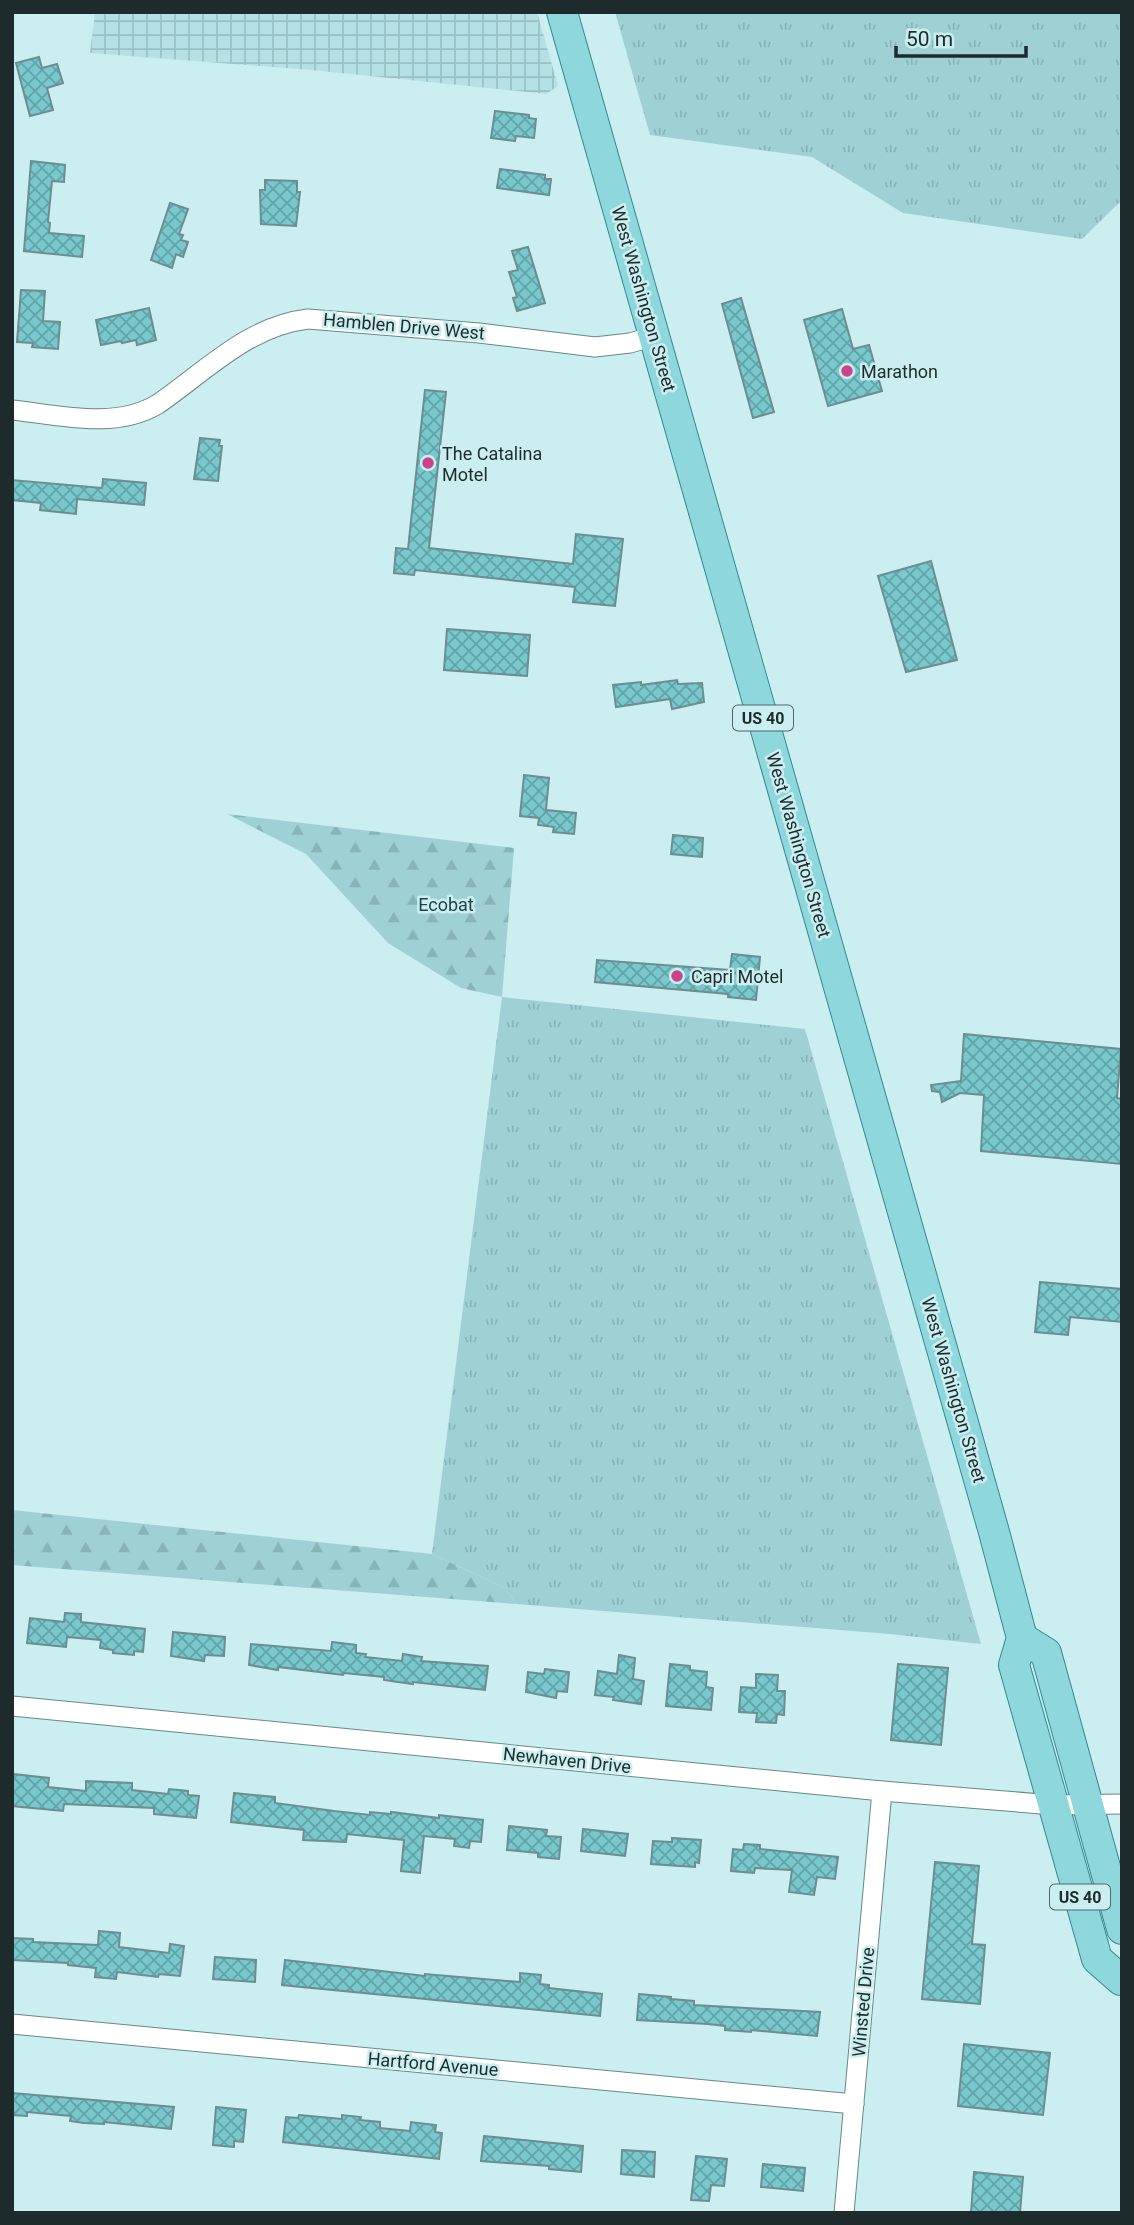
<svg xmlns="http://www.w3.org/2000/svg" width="1134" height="2225" font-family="Roboto,sans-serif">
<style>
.industrial{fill:url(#industrial-grid)}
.grass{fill:url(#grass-tufts)}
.forest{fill:url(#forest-firs)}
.building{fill:url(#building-cross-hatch);stroke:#6d8d90;stroke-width:2}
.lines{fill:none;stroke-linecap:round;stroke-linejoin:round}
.street-casing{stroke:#67888a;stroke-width:21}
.primary-casing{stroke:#35898f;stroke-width:32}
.street{stroke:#fff;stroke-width:19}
.primary{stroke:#8ed7dc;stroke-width:30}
.poi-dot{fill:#c9458b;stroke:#cbeef0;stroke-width:2.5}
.labels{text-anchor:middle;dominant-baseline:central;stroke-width:5;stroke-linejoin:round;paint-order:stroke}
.shield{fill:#cbeef0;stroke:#526667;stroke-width:2}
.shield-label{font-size:16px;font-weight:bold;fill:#1e2b2c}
.street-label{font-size:18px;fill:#1e2b2c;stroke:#cbeef0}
.poi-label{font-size:18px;fill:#1e2b2c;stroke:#cbeef0;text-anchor:start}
.park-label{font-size:18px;fill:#1d4346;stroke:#cbeef0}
</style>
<defs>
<pattern id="industrial-grid" width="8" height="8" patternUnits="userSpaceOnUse" patternTransform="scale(1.75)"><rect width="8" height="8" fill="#b5e1e4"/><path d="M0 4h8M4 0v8" fill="none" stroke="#9bc1c4"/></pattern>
<pattern id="grass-tufts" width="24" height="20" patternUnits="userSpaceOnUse" patternTransform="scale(1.75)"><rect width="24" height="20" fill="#9fd1d4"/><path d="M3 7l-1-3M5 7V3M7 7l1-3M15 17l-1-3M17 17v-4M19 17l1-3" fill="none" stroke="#88b4b6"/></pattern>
<pattern id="forest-firs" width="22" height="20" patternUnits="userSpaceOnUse" patternTransform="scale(1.75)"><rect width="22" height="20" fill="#9fd1d4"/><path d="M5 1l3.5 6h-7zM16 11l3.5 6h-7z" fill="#88b4b6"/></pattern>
<pattern id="building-cross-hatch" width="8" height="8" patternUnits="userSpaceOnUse" patternTransform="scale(1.75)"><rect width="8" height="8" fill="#78c8ce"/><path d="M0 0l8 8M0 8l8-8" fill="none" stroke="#62a3a7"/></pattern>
</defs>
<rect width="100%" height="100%" fill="#cbeef0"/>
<!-- industrial -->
<polygon class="industrial" points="95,12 537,12 558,86 546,94 311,70 90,53"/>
<!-- grass -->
<g class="grass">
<polygon points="615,12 1122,12 1122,200 1082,239 903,213 812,157 650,135"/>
<polygon points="502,997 805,1029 981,1644 890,1634 516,1604 505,1588 432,1554"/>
</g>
<!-- forest -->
<g class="forest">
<polygon points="227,814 514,848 502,997 461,988 388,943 306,854"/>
<polygon points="12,1510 432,1554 505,1588 516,1604 12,1565"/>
</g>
<!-- building -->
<g class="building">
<polygon points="39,57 42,68 57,64 63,83 47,88 53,110 30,116 16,63"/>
<polygon points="495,111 529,115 529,118 536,119 534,138 516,136 515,141 491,138"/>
<polygon points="31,161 65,165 64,182 52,181 48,222 50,223 49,233 84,236 82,257 24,251"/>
<polygon points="500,169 545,175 545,179 551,179 549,195 497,188"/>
<polygon points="265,180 297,181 297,192 300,192 296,226 261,224 260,190 265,190"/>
<polygon points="170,203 188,209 179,234 183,235 181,240 188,242 183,257 176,254 172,268 151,260"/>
<polygon points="528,247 545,303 517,311 513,298 517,297 509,272 518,270 512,251"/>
<polygon points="21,290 45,291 43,321 60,322 58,349 32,347 33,343 17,342"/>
<polygon points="741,298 774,412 753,418 722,304"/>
<polygon points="149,308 156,340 137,345 136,340 122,343 121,341 101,345 96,320"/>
<polygon points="842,309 853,349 869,345 882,391 828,406 804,320"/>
<polygon points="425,390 446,392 429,548 573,564 576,534 623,539 615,606 573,602 575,587 415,570 414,575 394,573 396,548 408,549"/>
<polygon points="200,438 220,440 219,446 222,446 218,481 194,479"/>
<polygon points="103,479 146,483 144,505 77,499 76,514 40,510 41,503 12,500 12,480 102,488"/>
<polygon points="931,561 957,660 906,672 878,576"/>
<polygon points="447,629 530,635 527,676 444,670"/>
<polygon points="677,680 678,684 702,683 704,702 672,709 670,699 616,707 613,685 641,682 641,685"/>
<polygon points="524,775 549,778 546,810 576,813 574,834 553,832 554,827 538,825 539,818 520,816"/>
<polygon points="673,835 703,838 702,857 671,854"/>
<polygon points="732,954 760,957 756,1000 728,997 728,994 595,982 597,960 730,970"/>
<polygon points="964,1034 1121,1049 1117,1098 1122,1099 1122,1164 981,1151 984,1095 960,1093 942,1102 940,1092 932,1091 931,1085 961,1081"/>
<polygon points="1040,1282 1122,1289 1122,1322 1070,1317 1068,1335 1035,1332"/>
<polygon points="65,1613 81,1614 81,1622 145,1629 143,1652 134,1651 134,1655 113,1653 113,1650 100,1648 101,1640 67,1637 66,1647 27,1643 30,1618 64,1622"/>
<polygon points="173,1632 225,1637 224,1656 205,1655 204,1661 171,1656"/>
<polygon points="332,1642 356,1645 356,1653 366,1654 365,1657 402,1661 403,1654 422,1657 421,1661 488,1666 485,1690 413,1682 413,1684 398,1682 384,1680 384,1677 344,1673 343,1675 278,1667 278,1670 249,1665 251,1644 331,1651"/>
<polygon points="619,1655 635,1658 633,1679 644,1681 641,1704 613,1700 614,1697 595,1695 598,1671 617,1674"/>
<polygon points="670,1664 690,1666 690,1670 707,1672 706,1687 713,1688 711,1710 666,1706"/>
<polygon points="898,1664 948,1668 941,1745 891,1740"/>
<polygon points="545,1669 569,1672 567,1692 557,1691 556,1698 526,1692 528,1672 544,1674"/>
<polygon points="756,1674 778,1675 777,1691 785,1691 784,1715 777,1714 776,1723 756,1722 757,1713 739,1712 741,1687 756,1688"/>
<polygon points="13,1774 49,1778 48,1787 86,1791 86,1781 132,1783 132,1790 168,1794 169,1789 188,1791 188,1795 199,1796 196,1818 154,1814 154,1808 64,1804 63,1811 12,1806"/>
<polygon points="234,1793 275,1797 275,1803 334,1811 370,1815 370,1812 391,1814 391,1812 439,1818 439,1815 483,1820 481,1842 470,1841 469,1848 454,1846 455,1839 424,1836 420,1873 401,1871 404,1840 347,1834 346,1842 303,1840 304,1830 231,1822"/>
<polygon points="509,1826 547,1830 546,1836 561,1837 559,1859 538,1857 538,1853 507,1850"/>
<polygon points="583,1829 628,1834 625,1856 581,1851"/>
<polygon points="672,1838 701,1840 699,1863 695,1862 695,1867 651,1864 653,1841 672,1842"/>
<polygon points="744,1844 760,1845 760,1849 838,1857 835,1879 817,1877 814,1895 789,1892 792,1870 755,1868 754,1873 731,1871 733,1849 743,1850"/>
<polygon points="935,1862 979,1866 972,1944 985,1945 980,2004 922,1999"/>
<polygon points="99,1931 120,1933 119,1947 169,1953 170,1944 184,1946 180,1976 159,1974 158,1977 117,1972 116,1979 95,1977 96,1968 68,1965 68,1963 12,1960 12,1938 33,1939 33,1942 98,1945"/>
<polygon points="215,1957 256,1960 255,1982 213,1979"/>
<polygon points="285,1960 425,1976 425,1974 520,1982 520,1973 541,1975 540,1984 549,1985 549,1988 602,1994 600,2016 282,1985"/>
<polygon points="639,1994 671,1997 671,1999 694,2001 694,2005 820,2012 817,2036 751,2030 751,2032 725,2030 725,2026 708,2024 637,2020"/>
<polygon points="964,2044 1050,2053 1043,2115 958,2106"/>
<polygon points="12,2093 174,2107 171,2129 104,2122 104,2124 84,2123 70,2121 71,2116 27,2112 27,2116 12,2115"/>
<polygon points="216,2107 246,2110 243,2142 234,2141 234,2147 213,2145"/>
<polygon points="299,2115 342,2119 342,2115 361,2117 360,2120 380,2122 380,2128 410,2131 411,2122 436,2125 435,2132 442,2133 439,2159 283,2142 286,2117 298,2118"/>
<polygon points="484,2136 583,2146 581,2172 549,2169 549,2166 481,2161"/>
<polygon points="622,2150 655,2152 654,2177 621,2174"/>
<polygon points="696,2156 727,2159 724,2186 711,2185 709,2201 691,2200"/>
<polygon points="763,2164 805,2168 803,2191 761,2187"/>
<polygon points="974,2172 1023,2177 1020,2213 971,2213"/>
</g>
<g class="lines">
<!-- street casing -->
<g class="street-casing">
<g id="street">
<path d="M12,410C59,415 115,430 158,404C206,371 248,326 308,319L479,333L595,347L630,343L655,336"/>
<polyline points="12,1706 882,1791 1054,1805 1122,1804"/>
<polyline points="12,2024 854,2104"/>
<polyline points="844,2213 882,1791"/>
</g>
</g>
<!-- primary casing -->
<g class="primary-casing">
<g id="primary">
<polyline points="562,12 994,1532 1022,1638 1014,1665 1097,1959 1121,1980"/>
<polyline points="1022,1638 1046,1653 1122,1929"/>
</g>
</g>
<!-- street -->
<use href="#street" class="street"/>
<!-- primary -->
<use href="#primary" class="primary"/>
</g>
<!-- markers -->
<g class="poi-dot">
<circle cx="847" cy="371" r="7"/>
<circle cx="428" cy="463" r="7"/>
<circle cx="677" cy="976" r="7"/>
</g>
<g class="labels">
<!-- shield labels -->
<g class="shield">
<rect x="733" y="705.5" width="60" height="25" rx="5"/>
<rect x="1050" y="1884.5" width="60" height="25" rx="5"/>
</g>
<g class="shield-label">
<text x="763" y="718">US 40</text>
<text x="1080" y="1897">US 40</text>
</g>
<!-- street labels -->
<g class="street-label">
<text transform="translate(644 299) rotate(74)">West Washington Street</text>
<text transform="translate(404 326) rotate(5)">Hamblen Drive West</text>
<text transform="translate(799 845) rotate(74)">West Washington Street</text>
<text transform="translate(954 1390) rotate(74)">West Washington Street</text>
<text transform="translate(567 1760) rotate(6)">Newhaven Drive</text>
<text transform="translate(863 2002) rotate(-85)">Winsted Drive</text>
<text transform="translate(433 2064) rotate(5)">Hartford Avenue</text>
</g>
<!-- poi labels -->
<g class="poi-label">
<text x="861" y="371">Marathon</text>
<text x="442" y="453">The Catalina<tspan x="442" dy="21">Motel</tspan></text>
<text x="691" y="976">Capri Motel</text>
</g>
<!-- park labels -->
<g class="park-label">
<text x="446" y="904">Ecobat</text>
</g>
</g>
<!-- border -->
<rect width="1134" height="2225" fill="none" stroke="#1e2b2c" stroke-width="28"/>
<!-- scale -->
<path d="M896 46v10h130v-10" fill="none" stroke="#1e2b2c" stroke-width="3.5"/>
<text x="906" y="46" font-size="21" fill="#1e2b2c" stroke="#cbeef0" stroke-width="5" paint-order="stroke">50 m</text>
</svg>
